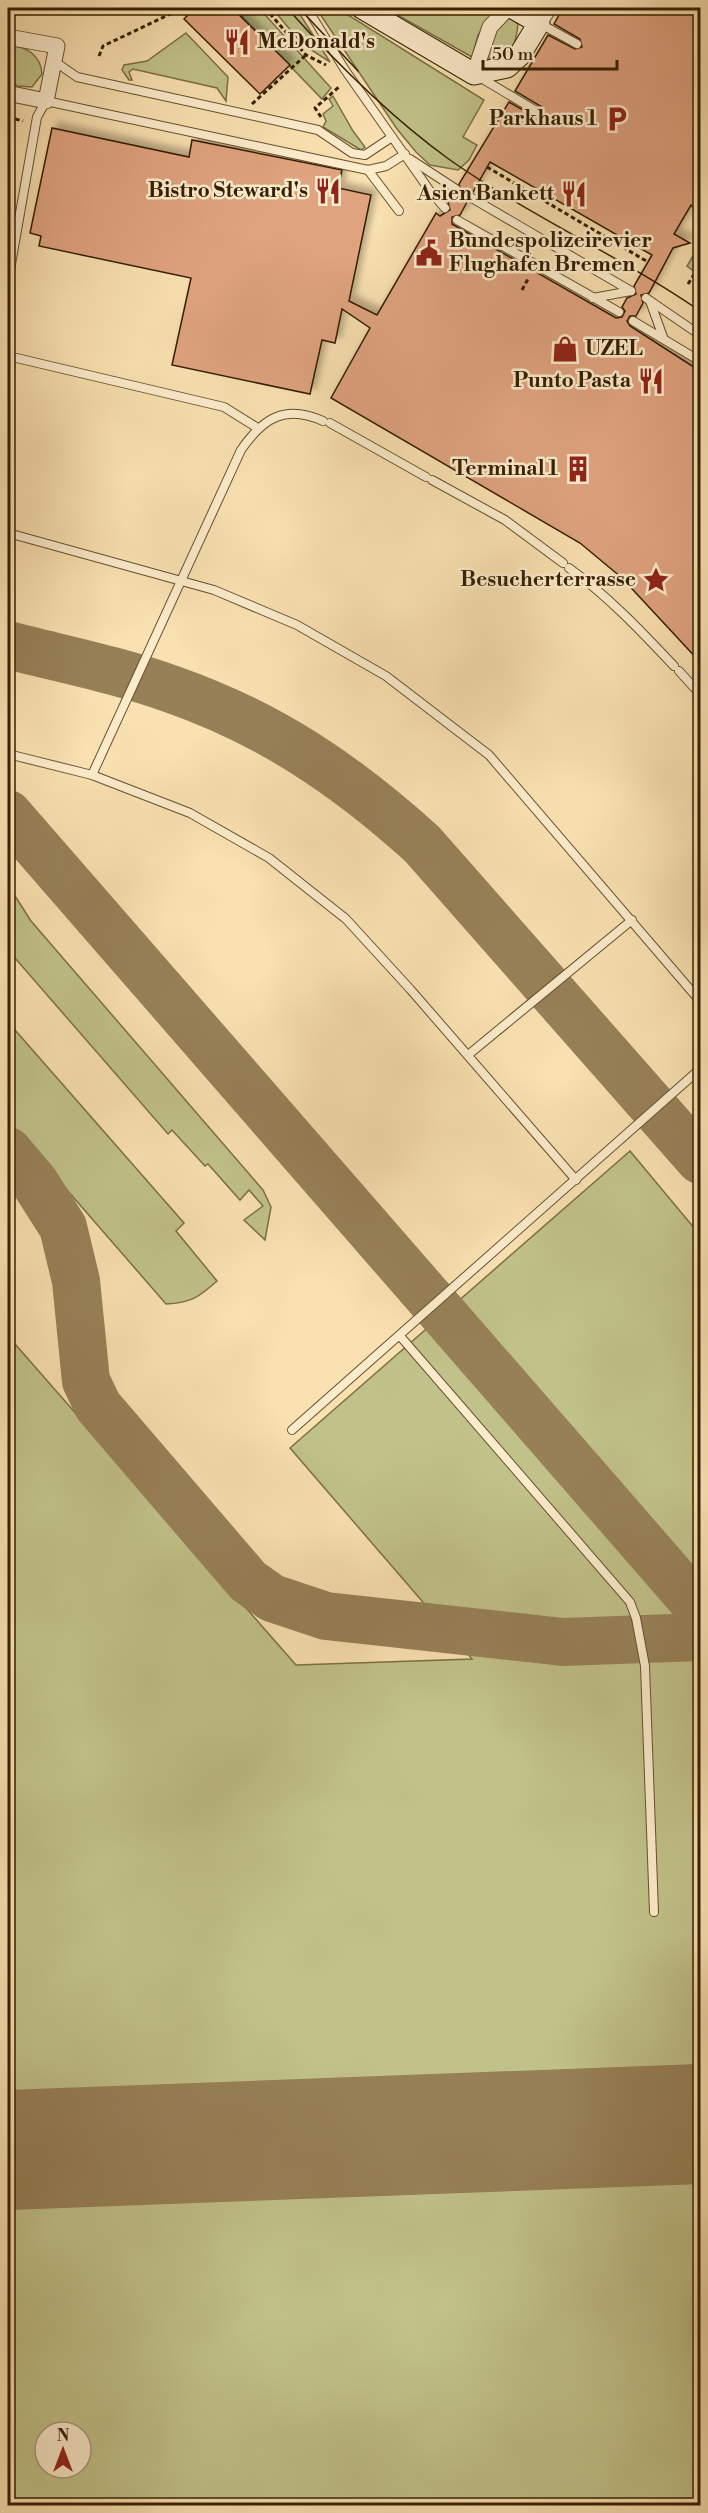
<svg xmlns="http://www.w3.org/2000/svg" width="708" height="2513" font-family="'Libre Bodoni',serif">
<style>
.green{fill:#c1c289;stroke:#7a7044;stroke-width:1.5;fill-rule:evenodd}
.lines{fill:none;stroke-linecap:round;stroke-linejoin:round}
.taxiway{stroke:#978058;stroke-width:48}
.runway{stroke:#978058;stroke-width:120}
.building{fill:#dfa37f;stroke:#341f00;stroke-width:1.5;fill-rule:evenodd;filter:url(#shadow)}
.lane-casing{stroke:#66502c;stroke-width:10}
.street-casing{stroke:#66502c;stroke-width:17}
.secondary-casing{stroke:#341f00;stroke-width:23}
.path{stroke:#341f00;stroke-width:3;stroke-dasharray:4.5 3;stroke-linecap:butt}
.lane{stroke:#fceccc;stroke-width:8}
.street{stroke:#fceccc;stroke-width:15}
.secondary{stroke:#fceccc;stroke-width:21}
.tram{stroke:#341f00;stroke-width:1.5}
.labels{text-anchor:middle;dominant-baseline:central;stroke-width:5;stroke-linejoin:round;paint-order:stroke}
.poi-label{font-size:21px;font-weight:bold;fill:#341f00;stroke:#fceccc;text-anchor:end}
</style>
<defs>
<filter id="shadow"><feDropShadow dx="5.5" dy="-5.5" stdDeviation="3" flood-color="#0004"/></filter>
</defs>
<rect width="100%" height="100%" fill="#fae1b1"/>
<filter id="stains"><feTurbulence type="fractalNoise" baseFrequency=".00333" numOctaves="4"/><feColorMatrix values="0 0 0 0 .2 0 0 0 0 .09 0 0 0 0 .02 0 0 0 .5 -.17"/></filter>
<radialGradient id="worn" r=".72"><stop offset=".6" stop-color="#630" stop-opacity="0"/><stop offset="1" stop-color="#630" stop-opacity=".3"/></radialGradient>
<!-- green -->
<g class="green">
<polygon points="234,8 259,8 331,88 322,99"/>
<polygon points="272,8 296,8 330,62 302,44"/>
<polygon points="316,8 337,8 484,100 463,137 477,145 469,160 458,170 430,165 416,152 397,129"/>
<polygon points="385,8 494,8 497,9 478,35 472,57"/>
<path d="M510,18L518,24C516,46 512,55 491,60L487,56C491,43 495,23 510,18Z"/>
<polygon points="186,33 228,77 226,101 217,88 133,69 129,72 132,80 129,80 122,70 124,65 147,61"/>
<path d="M8,46C25,45 41,55 42,74L32,87L17,86L8,76Z"/>
<polygon points="333,96 353,131 365,147 361,150 323,127 326,121 323,114 333,106 329,99"/>
<polygon points="700,244 700,276 687,266"/>
<polygon points="8,885 31,921 263,1190 271,1207 265,1240 244,1220 263,1206 249,1190 240,1200 208,1164 205,1166 172,1130 168,1134 8,950"/>
<path d="M8,1022L184,1223L176,1231L217,1281C199,1297 191,1303 166,1304L8,1122Z"/>
<path d="M630,1151L700,1235V2505H8V1336L296,1665L472,1659L290,1448ZM45,2432H81V2468H45Z"/>
</g>
<g class="lines">
<!-- taxiway -->
<g class="taxiway">
<path d="M8,645C62,659 118,670 171,689C269,723 346,775 422,844L700,1160"/>
<polyline points="8,814 700,1609"/>
<polyline points="8,1151 35,1183 63,1227 76,1281 86,1381 98,1406 248,1581 272,1598 326,1616 563,1642 700,1637"/>
<path d="M564,2129C611,2123 660,2122 700,2095"/>
</g>
<!-- runway -->
<polyline class="runway" points="8,2150 700,2124"/>
</g>
<!-- building -->
<g class="building">
<polygon points="195,8 232,8 290,65 260,94 184,19"/>
<path d="M563,8H700V215L691,205L674,234L690,243L673,248L649,293L641,295L643,303L636,316H630L627,321L630,326L700,371V662L622,578L580,543L331,398L370,328L342,309L335,343L322,340L310,394L172,365L191,278L39,246L41,236L30,233L52,128L189,157L192,140L342,170L338,188L371,195L349,301L377,315L436,213L440,216L450,210L448,202L453,194L461,192L459,184L509,102L535,117L543,115L542,107L515,91L548,35L575,49L582,47L580,39L554,24ZM490,162L652,255L634,286L636,294L627,298L622,307L625,311L622,317L616,318L452,224V217L460,215L467,202L465,194L473,192Z"/>
</g>
<g class="lines">
<!-- lane casing -->
<g class="lane-casing">
<g id="lane">
<polyline points="307,8 345,70 430,191 445,208"/>
<polyline points="539,23 577,44"/>
<polyline points="54,61 77,77 318,130 352,153 365,155 392,137"/>
<polyline points="481,78 538,112"/>
<polyline points="410,159 456,189"/>
<polyline points="368,170 399,211"/>
<polyline points="470,197 631,291"/>
<polyline points="457,220 619,312"/>
<polyline points="8,281 37,117 46,101 368,170 386,166 405,154"/>
<polyline points="593,298 631,291"/>
<polyline points="646,298 700,335"/>
<polyline points="650,301 663,337"/>
<polyline points="633,321 700,361"/>
<polyline points="8,356 224,407 256,427"/>
<polyline points="330,423 426,477"/>
<polyline points="432,480 505,520 563,563"/>
<polyline points="8,533 214,590 297,625 386,676 489,755 700,1001"/>
<path d="M569,568C608,596 641,631 674,666"/>
<polyline points="679,671 700,694"/>
<polyline points="8,754 92,775 190,813 269,858 346,919 410,989 576,1180"/>
<path d="M92,775L241,450C263,418 285,404 323,421"/>
<polyline points="468,1055 632,920"/>
<polyline points="400,1336 630,1602 636,1618 645,1666 654,1912"/>
<polyline points="292,1430 700,1069"/>
</g>
</g>
<!-- street casing -->
<g class="street-casing">
<g id="street">
<polyline points="539,23 549,8"/>
<polyline points="8,37 57,46 46,101 12,94 8,89"/>
<polyline points="474,74 490,27 508,8"/>
</g>
</g>
<!-- secondary casing -->
<g class="secondary-casing">
<polyline id="secondary" points="362,8 474,74 507,67 519,56 539,23 513,8"/>
</g>
<!-- path -->
<g class="path">
<polyline points="265,8 306,55 326,65"/>
<polyline points="99,56 103,46 183,8"/>
<polyline points="252,104 306,55"/>
<polyline points="8,117 23,121"/>
<polyline points="321,117 315,108 340,86"/>
<polyline points="487,167 648,262"/>
<polyline points="688,284 700,265"/>
<polyline points="522,290 529,277"/>
</g>
<!-- lane -->
<use href="#lane" class="lane"/>
<!-- street -->
<use href="#street" class="street"/>
<!-- secondary -->
<use href="#secondary" class="secondary"/>
<!-- tram -->
<g class="tram">
<path d="M287,8C337,64 389,116 450,160C530,216 620,256 700,311"/>
<polyline points="299,8 358,71"/>
</g>
</g>
<!-- icons -->
<defs>
<g id="restaurant-bare" transform="scale(2.07)"><path d="M-5-6h1v4h1v-4h1v4h1v-4h1v5L-1.5 .5V6h-2V.5L-5-1ZM5-6V6H3V1.5H1.5Q1.5-4 5-6Z" fill="#8f2418" stroke="#fceccc" stroke-width="2.5" paint-order="stroke"/></g>
<g id="parking-bare" transform="scale(2.07)"><path d="M-3.5-5.5H1a3.5 3.5 0 0 1 0 7H-1V5.5H-3.5ZM-1-3.4V-.6H.8a1.4 1.4 0 0 0 0-2.8Z" fill="#8f2418" stroke="#fceccc" stroke-width="2.5" paint-order="stroke"/></g>
<g id="civic-bare" transform="scale(2.07)"><path d="M-.6-6.5H3V-4.5H.6V-3L4-1V1h2V6H-6V1h2V-1L-.6-3ZM-1.2 2.5V6h2.4V2.5Z" fill="#8f2418" stroke="#fceccc" stroke-width="2.5" paint-order="stroke"/></g>
<g id="shop-bare" transform="scale(2.07)"><path d="M-5-2.5h2.3a2.7 3.5 0 0 1 5.4 0H5L5.5 6h-11ZM-1.5-2.5h3a1.5 2.3 0 0 0-3 0Z" fill="#8f2418" stroke="#fceccc" stroke-width="2.5" paint-order="stroke"/></g>
<g id="building-bare" transform="scale(2.07)"><path d="M-4-6H4V6H1V3H-1V6H-4ZM-2.5-4.3h1.7v1.8h-1.7ZM.8-4.3h1.7v1.8H.8ZM-2.5-1h1.7V.8h-1.7ZM.8-1h1.7V.8H.8Z" fill="#8f2418" stroke="#fceccc" stroke-width="2.5" paint-order="stroke"/></g>
<g id="sight-bare" transform="scale(2.07)"><path d="M0-6L1.8-2.2L6-1.7L2.9 1.2L3.7 5.4L0 3.3L-3.7 5.4L-2.9 1.2L-6-1.7L-1.8-2.2Z" fill="#8f2418" stroke="#fceccc" stroke-width="2.5" paint-order="stroke"/></g>
</defs>
<g fill-rule="evenodd">
<use href="#restaurant-bare" x="237" y="42"/>
<use href="#parking-bare" x="617" y="119"/>
<use href="#restaurant-bare" x="328" y="191"/>
<use href="#restaurant-bare" x="574" y="194"/>
<use href="#civic-bare" x="429" y="253"/>
<use href="#shop-bare" x="565" y="349"/>
<use href="#restaurant-bare" x="651" y="381"/>
<use href="#building-bare" x="578" y="469"/>
<use href="#sight-bare" x="656" y="580"/>
</g>
<g class="labels">
<!-- poi labels -->
<g class="poi-label">
<text x="257" y="42" text-anchor="start">McDonald's</text>
<text x="597" y="119">Parkhaus 1</text>
<text x="308" y="191">Bistro Steward's</text>
<text x="554" y="194">Asien Bankett</text>
<text x="449" y="241" text-anchor="start">Bundespolizeirevier<tspan x="449" dy="24">Flughafen Bremen</tspan></text>
<text x="585" y="349" text-anchor="start">UZEL</text>
<text x="631" y="381">Punto Pasta</text>
<text x="558" y="469">Terminal 1</text>
<text x="636" y="580">Besucherterrasse</text>
</g>
</g>
<!-- margin -->
<rect width="708" height="2513" fill="none" stroke="#fae1b1" stroke-width="30"/>
<rect x="9" y="9" width="690" height="2495" fill="none" stroke="#341f00" stroke-width="3"/>
<rect x="15" y="15" width="678" height="2483" fill="none" stroke="#341f00" stroke-width="1.5"/>
<!-- north arrow -->
<g transform="translate(63 2450)"><circle r="28" fill="#fceccc" stroke="#ac9a7a" stroke-width="1.5"/>
<path d="M0-4.5L10 22L0 15L-10 22Z" fill="#8f2418"/>
<text y="-9" font-size="16" font-weight="bold" text-anchor="middle" fill="#341f00">N</text>
</g>
<!-- scale -->
<path d="M483 60v9h134v-9" fill="none" stroke="#341f00" stroke-width="3"/>
<text x="492" y="60" font-size="18" fill="#341f00" stroke="#fceccc" stroke-width="4.5" paint-order="stroke">50 m</text>
<rect width="100%" height="100%" filter="url(#stains)"/>
<rect width="100%" height="100%" fill="url(#worn)"/>
</svg>
